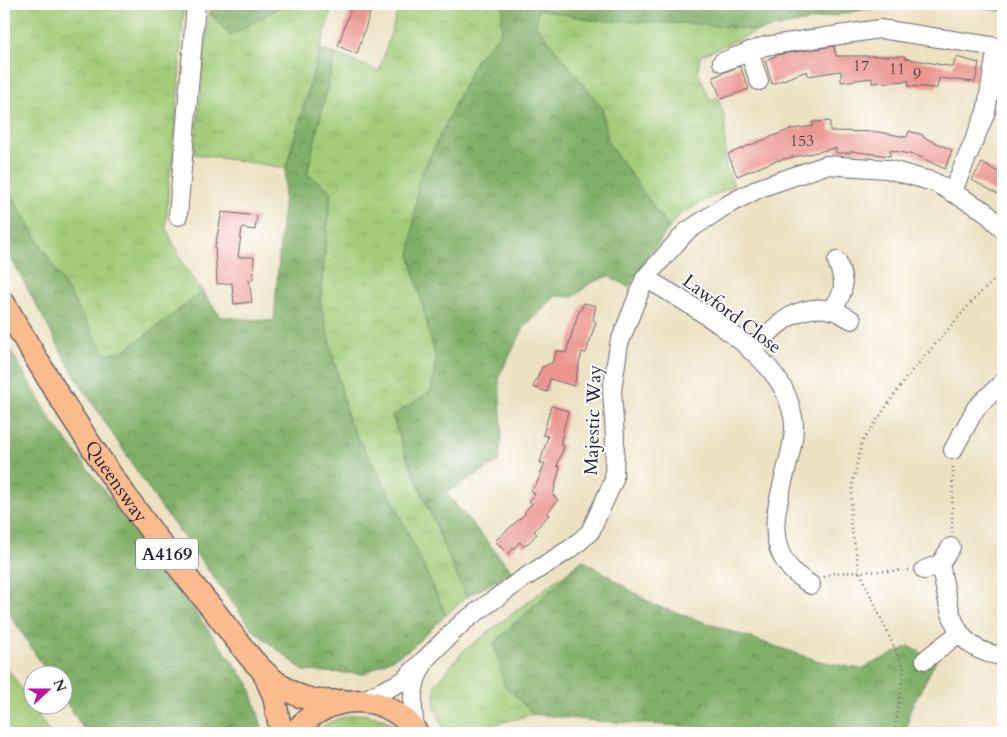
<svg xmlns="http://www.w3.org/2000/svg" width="1007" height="737" font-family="Cardo,serif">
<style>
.grass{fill:url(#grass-tufts);stroke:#62775a}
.forest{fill:url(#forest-crowns);stroke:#526952}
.park{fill:url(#park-dots);stroke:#62775a}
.building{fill:#eb958f}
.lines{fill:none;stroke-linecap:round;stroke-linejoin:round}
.minor-casing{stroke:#69656a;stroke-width:20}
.major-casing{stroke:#69656a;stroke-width:25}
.path{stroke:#69656a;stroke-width:2.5;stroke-dasharray:1 4;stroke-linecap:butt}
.minor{stroke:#fff;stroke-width:18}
.major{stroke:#fbbb8d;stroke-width:22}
.labels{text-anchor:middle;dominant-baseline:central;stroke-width:4;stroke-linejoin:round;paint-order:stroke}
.number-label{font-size:16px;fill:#543f50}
.shield{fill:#fff;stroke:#646476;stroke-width:1}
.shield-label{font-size:18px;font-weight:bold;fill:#22223b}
.street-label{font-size:19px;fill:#22223b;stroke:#fff}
</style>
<defs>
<pattern id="grass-tufts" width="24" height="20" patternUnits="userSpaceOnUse" patternTransform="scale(1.25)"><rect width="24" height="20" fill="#a2cc78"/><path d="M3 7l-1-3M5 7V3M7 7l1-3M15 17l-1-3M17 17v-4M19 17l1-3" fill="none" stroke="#8baf69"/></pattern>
<pattern id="forest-crowns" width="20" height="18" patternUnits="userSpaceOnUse" patternTransform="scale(1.25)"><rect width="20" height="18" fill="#81b068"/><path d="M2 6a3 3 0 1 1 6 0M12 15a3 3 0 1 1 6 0" fill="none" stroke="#698f57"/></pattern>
<pattern id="park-dots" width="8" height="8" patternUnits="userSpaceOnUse" patternTransform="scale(1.25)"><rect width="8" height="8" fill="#a2cc78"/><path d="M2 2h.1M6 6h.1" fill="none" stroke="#8baf69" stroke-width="1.8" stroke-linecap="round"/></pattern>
</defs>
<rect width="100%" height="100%" fill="#fff"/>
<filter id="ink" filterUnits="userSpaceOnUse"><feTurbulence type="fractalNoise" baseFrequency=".02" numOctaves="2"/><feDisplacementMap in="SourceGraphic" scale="10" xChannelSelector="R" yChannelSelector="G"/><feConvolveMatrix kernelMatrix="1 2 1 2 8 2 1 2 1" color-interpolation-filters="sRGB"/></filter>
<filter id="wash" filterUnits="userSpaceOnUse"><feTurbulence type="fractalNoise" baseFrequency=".0096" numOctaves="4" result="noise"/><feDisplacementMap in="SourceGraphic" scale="20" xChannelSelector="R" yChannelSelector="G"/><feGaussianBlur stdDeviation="1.12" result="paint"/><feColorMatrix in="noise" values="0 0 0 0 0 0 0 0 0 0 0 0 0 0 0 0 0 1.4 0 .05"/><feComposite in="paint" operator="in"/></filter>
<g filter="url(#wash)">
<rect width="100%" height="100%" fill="#ece2c2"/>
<!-- grass -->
<g class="grass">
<polygon points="4,4 184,4 174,151 169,181 166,228 184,266 203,292 124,351 105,355 4,182"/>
<polygon points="285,4 333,4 286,168 194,154 209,12 230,36"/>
<polygon points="400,4 503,4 501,32 476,60 410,256 436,359 431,391 392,416 407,458 466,597 446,615 393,501 349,422 320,301 331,191 307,174 335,54 379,71"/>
<polygon points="538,8 592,20 701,24 758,31 700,56 698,72 710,100 718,97 725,119 726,168 734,185 679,215 669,228 608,143 602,108 536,25"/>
<polygon points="583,560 494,643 505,686 533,714 467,732 442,726 435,707 435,685 463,651"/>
<path d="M362,714L382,718L405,733H315C328,720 343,716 362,714Z"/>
</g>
<!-- forest -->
<g class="forest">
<polygon points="210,4 285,4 230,36 209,12"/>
<polygon points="503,4 1003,4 1003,11 961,5 867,9 758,31 701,24 592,20 538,9 536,25 602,108 608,143 669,228 628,287 609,276 591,283 573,297 556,296 525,326 499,376 502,433 499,461 446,493 513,572 466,597 407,458 392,416 431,391 436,359 410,256 418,181 476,60 501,32"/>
<polygon points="320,49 335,54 307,174 331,191 320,301 349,422 393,501 446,615 410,649 364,674 304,671 253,630 158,503 74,375 4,245 4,182 105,354 124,351 203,292 221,317 274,321 286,168"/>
<polygon points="4,339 52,421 249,684 264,733 86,733 63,697 62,674 48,674 4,605"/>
<polygon points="583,560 654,605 819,661 861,669 909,646 936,661 909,712 907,733 768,733 753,730 596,721 533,714 505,686 494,643"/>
</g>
<!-- park -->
<polygon class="park" points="4,663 50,733 4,733"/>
<g id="blocks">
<!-- building -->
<g class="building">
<polygon points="352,5 370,13 357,54 338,46"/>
<polygon points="834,46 836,56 905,56 905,58 953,67 956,57 979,63 975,82 939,78 937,88 908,86 909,81 872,83 872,78 841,82 841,71 808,76 807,71 772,84 765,60 781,54"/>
<polygon points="740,66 749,89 721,99 713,77"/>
<polygon points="830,121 830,131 878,132 907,137 909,131 923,135 923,137 952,150 945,169 918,156 890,150 890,156 851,151 850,153 836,153 836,148 775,161 737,176 728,154 791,129 813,126 812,122"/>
<polygon points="982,163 1003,175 1003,197 972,180"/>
<polygon points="222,212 257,216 255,230 242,228 238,257 254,257 253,280 249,280 252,302 234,304 232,283 217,284 215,246"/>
<polygon points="584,303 596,306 593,319 596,322 586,353 582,352 574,386 550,379 547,392 533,387 542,367 552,363 557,350 566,353 578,314"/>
<polygon points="551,406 568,411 560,445 564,446 557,466 560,467 553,495 558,500 547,513 549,515 534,531 537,534 524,547 520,542 508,554 495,541 526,513 524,512 532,504 529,501 535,495 531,490 537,483 545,463 540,463 548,436 543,435"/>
</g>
</g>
</g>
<g filter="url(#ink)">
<use href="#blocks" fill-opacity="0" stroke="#69656a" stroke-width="1"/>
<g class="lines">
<!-- minor casing -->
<g class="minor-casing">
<g id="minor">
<polyline points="749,51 759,81"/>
<polyline points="722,62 765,46 880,29 997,47 986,112 952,193"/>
<polyline points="178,216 196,4"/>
<path d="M645,278C689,303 771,351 788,399C791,408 795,420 794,429C792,473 756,529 790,568C795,575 804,580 811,585"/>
<path d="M831,310C847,291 845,283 837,261"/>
<path d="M751,351C773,328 796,302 831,310C838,311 846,317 852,320"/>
<polyline points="953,450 976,408 1003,382"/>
<polyline points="940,564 951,547"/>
<path d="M924,570L940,564C950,607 949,650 1003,656"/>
<polyline points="925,660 959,633"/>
<polyline points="358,701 370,697 403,681 463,622 521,580 573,547 590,532 614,480 615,438 612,390 619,344 645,278 686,232 725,206 760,188 826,165 887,169 934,182 983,210 1003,229"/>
<path d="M415,730C412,707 410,686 423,665"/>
</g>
</g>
<!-- major casing -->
<g class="major-casing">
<g id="major">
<path id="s1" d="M4,303C65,412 135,516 215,612C236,638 255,669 283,687C302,700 321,703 344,701"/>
<polyline points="264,673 274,696 281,733"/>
<path d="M294,733C327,692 385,689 417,733"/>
</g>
</g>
<!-- path -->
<g class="path">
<polyline points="952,533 953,466"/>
<polyline points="824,577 832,573 910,570"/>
<polyline points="894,733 904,669 860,572 850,522 853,481 862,442 906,378 976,297 1003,272"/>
</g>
<!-- minor -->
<use href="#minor" class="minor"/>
<!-- major -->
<use href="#major" class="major"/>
</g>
</g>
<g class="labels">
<!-- number labels -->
<g class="number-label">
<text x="861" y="66">17</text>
<text x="897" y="69">11</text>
<text x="917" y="74">9</text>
<text x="802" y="141">153</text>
</g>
<!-- shield labels -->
<rect class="shield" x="136" y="538.5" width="62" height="31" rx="4"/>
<g class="shield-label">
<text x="167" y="554">A4169</text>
</g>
<!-- street labels -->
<g class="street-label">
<text transform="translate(732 314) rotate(37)">Lawford Close</text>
<text transform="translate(593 420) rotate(-88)">Majestic Way</text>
<text stroke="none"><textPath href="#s1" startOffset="211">Queensway</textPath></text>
</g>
</g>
<!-- margin -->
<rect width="1007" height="737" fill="none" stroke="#fff" stroke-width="20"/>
<!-- north arrow -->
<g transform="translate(48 690) rotate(69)"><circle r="24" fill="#ffffff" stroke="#a7a7b1"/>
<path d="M0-4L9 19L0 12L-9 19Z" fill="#b5179e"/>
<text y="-8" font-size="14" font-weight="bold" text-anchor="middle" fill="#22223b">N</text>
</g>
</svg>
